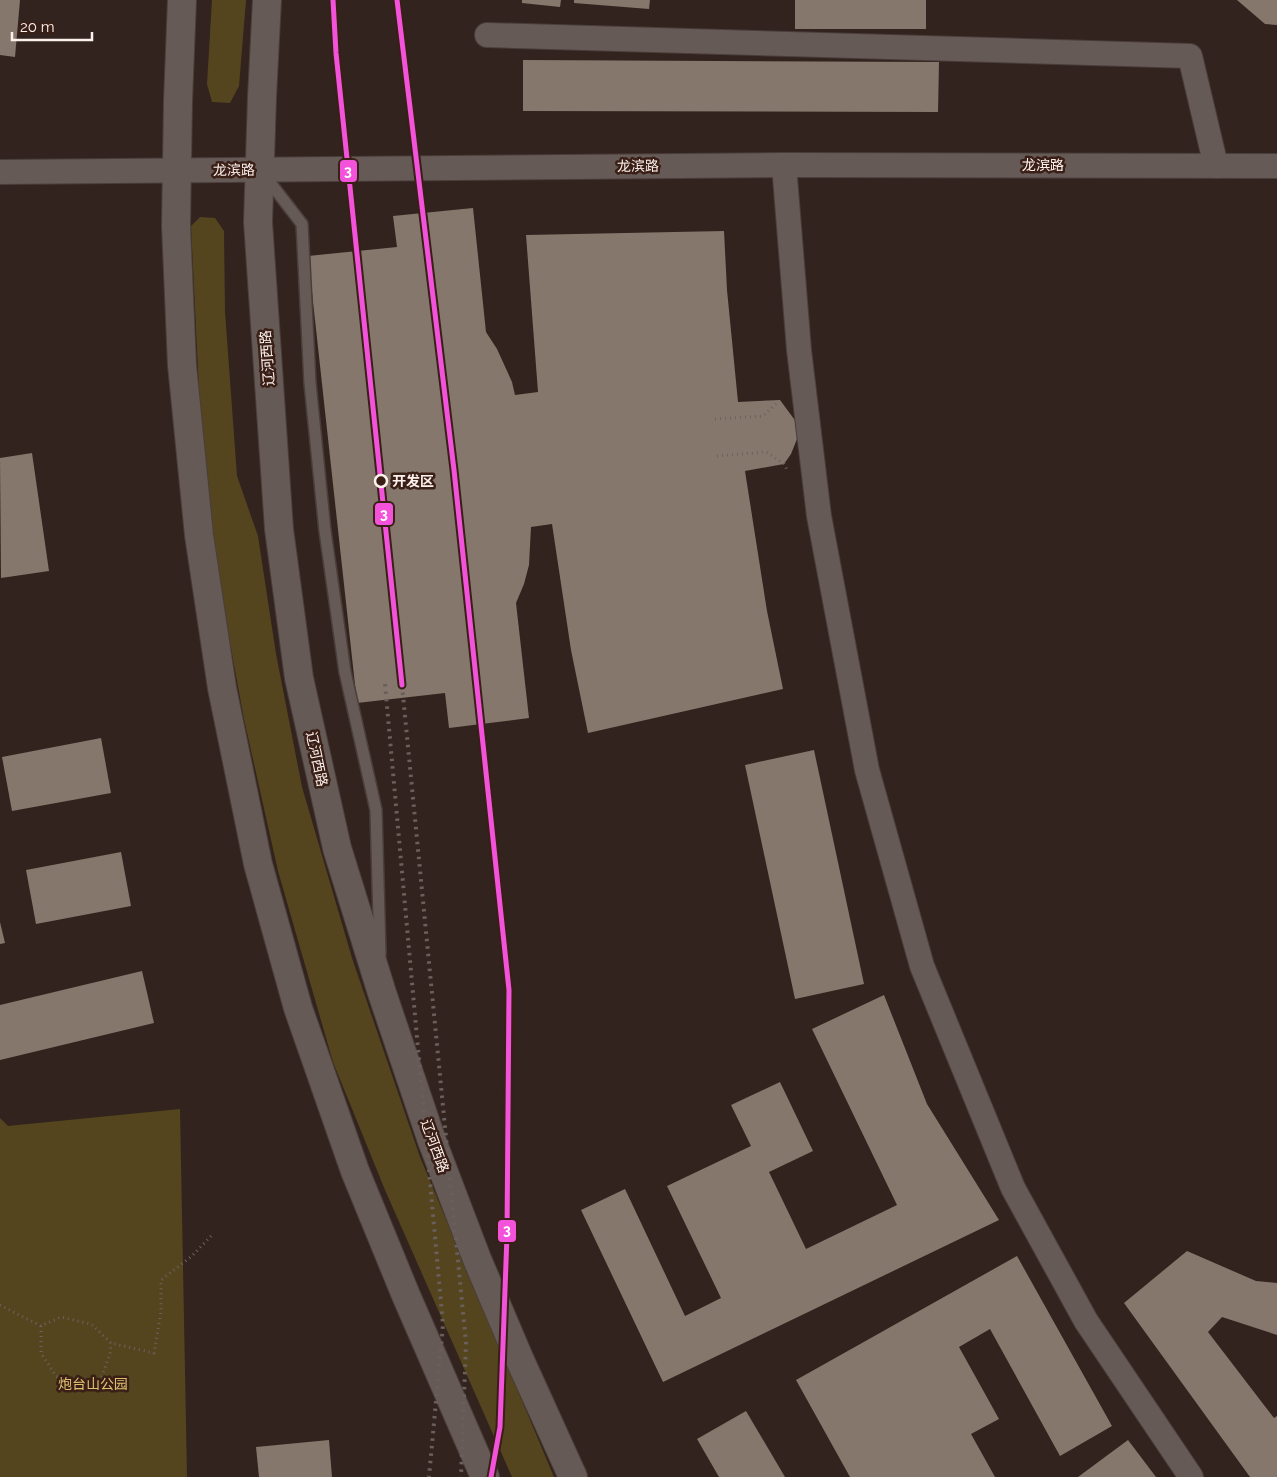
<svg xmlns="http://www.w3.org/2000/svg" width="1277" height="1477" font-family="Raleway,'Noto Sans SC',sans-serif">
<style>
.green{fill:#54451f}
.building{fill:#86776c}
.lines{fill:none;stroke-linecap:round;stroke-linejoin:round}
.lane-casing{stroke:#4a3e3b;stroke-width:14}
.street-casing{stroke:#4a3e3b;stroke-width:26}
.secondary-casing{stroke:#4a3e3b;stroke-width:30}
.path{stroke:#6d625f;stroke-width:3;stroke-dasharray:1 4;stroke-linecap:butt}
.lane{stroke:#665a56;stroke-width:11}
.street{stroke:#665a56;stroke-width:24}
.secondary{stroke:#665a56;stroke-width:28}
.rail{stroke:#6a5f5c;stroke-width:4;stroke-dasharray:2.5 5;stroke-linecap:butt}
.metro-1-casing{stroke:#3a1f16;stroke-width:9}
.metro-1{stroke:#f353da;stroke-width:5}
.stop-dot{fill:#3a1f16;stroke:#fdf1ed;stroke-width:2.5}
.labels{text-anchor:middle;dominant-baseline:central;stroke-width:5;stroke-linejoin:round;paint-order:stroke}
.street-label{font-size:14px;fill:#fdf1ed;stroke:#3a1f16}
.stop-label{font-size:14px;font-weight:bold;fill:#fdf1ed;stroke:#3a1f16;text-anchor:start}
.park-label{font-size:14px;fill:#dec170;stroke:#3a1f16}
.line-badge{stroke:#3a1f16;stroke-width:2}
.badge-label{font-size:14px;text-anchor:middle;font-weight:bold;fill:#fff}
</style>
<rect width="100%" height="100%" fill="#32231e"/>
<!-- green -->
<g class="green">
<polygon points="212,0 246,0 239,86 230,103 212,102 207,84"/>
<polygon points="200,217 215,218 224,231 225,312 237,476 258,536 276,654 302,787 352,958 420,1157 554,1477 512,1477 385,1190 333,1062 278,871 244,719 221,594 207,482 199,390 191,226"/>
<polygon points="180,1109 187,1477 0,1477 0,1118 8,1126"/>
</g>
<!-- building -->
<g class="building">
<polygon points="0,0 20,0 15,57 0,55"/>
<polygon points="522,0 561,0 560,7 522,3"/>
<polygon points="574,0 650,0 649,9 574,3"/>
<rect x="795" y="0" width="131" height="29"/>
<polygon points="1237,0 1277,0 1277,25 1265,24"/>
<polygon points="523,60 939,62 938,112 523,111"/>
<polygon points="473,208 486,332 497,349 512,382 515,395 538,392 526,235 724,231 727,290 738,402 780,400 797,423 797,439 791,454 784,464 745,471 767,611 783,689 588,733 571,650 552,524 531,527 529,565 524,584 516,603 529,718 449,728 445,693 357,703 308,256 397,247 393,216"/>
<polygon points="32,453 49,571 1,578 0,458"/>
<polygon points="101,738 111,793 12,811 2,757"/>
<polygon points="814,750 864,984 795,999 745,765"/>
<polygon points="121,852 131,906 36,924 26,870"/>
<polygon points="0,922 5,943 0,944"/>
<polygon points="142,971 154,1023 0,1060 0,1005"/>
<polygon points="884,995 927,1104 999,1220 663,1382 581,1210 625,1189 685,1316 721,1298 667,1186 751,1146 731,1105 780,1082 813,1151 769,1172 806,1249 897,1205 812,1029"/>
<polygon points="1187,1251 1256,1281 1277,1283 1277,1335 1222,1317 1208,1332 1274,1418 1277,1416 1277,1477 1250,1477 1124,1303"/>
<polygon points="1017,1256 1112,1426 1060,1456 990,1329 959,1347 999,1419 971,1434 995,1477 850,1477 796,1380"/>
<polygon points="746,1411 785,1477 719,1477 697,1439"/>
<polygon points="329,1440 332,1477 259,1477 256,1447"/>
<polygon points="1128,1440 1156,1477 1078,1477"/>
</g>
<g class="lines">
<!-- lane casing -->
<g class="lane-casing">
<polyline id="lane" points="265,176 302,224 310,383 325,531 345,672 376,810 380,954"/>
</g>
<!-- street casing -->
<g class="street-casing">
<g id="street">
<polyline points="487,35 1190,56 1216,166"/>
<polyline points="784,165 799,350 819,516 867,770 922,966 1013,1188 1086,1321 1191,1477"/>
<polyline points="0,172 784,165 1277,166"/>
</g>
</g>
<!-- secondary casing -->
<g class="secondary-casing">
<g id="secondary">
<polyline points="182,0 178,101 176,226 182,365 199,535 222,688 258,864 298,1008 355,1171 405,1293 485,1477"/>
<polyline points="267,0 262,97 258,222 279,529 299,678 337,848 382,993 432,1141 477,1259 519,1358 573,1477"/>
</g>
</g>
<!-- path -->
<g class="path">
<polyline points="715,419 763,416 779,401"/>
<polyline points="717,456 766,452 784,464 787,470"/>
<polyline points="0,1305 41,1326 61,1317 91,1324 111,1343 154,1353 161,1312 161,1280 192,1256 213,1234"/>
<polyline points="41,1326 41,1353 56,1376 82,1387 101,1378 110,1354 111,1343"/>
</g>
<!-- lane -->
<use href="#lane" class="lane"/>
<!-- street -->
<use href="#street" class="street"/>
<!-- secondary -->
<use href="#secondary" class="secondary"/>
<!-- rail -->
<g class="rail">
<polyline points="385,684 443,1325 429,1477"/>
<polyline points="402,685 466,1343 461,1477"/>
</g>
<!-- metro-1 casing -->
<g class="metro-1-casing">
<g id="metro-1">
<polyline points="333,0 336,53 402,685"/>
<polyline points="397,0 454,470 509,990 507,1235 500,1427 491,1477"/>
</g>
</g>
<!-- metro-1 -->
<use href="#metro-1" class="metro-1"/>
</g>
<!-- markers -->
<circle class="stop-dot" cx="381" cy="481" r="6"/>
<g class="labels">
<!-- street labels -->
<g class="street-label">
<text x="1043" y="165">龙滨路</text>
<text transform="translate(638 166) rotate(-1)">龙滨路</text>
<text transform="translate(234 170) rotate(-1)">龙滨路</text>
<text transform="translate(267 358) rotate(-94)">辽河西路</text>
<text transform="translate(317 759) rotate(78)">辽河西路</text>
<text transform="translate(435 1146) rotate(70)">辽河西路</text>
</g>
<!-- stop labels -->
<g class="stop-label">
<text x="392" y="481">开发区</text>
</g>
<!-- park labels -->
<g class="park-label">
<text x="93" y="1384">炮台山公园</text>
</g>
</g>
<g class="line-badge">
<rect x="339" y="159" width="19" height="24" rx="5" fill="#f353da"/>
<rect x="374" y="502" width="20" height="24" rx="5" fill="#f353da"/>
<rect x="497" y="1219" width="20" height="24" rx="5" fill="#f353da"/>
</g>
<g class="badge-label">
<text x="348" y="176">3</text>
<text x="384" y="519">3</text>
<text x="507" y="1235">3</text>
</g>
<!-- scale -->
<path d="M12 32v8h80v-8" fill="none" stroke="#fdf1ed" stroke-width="2.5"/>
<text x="20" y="32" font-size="15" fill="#fdf1ed" stroke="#3a1f16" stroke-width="4" paint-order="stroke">20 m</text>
</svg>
